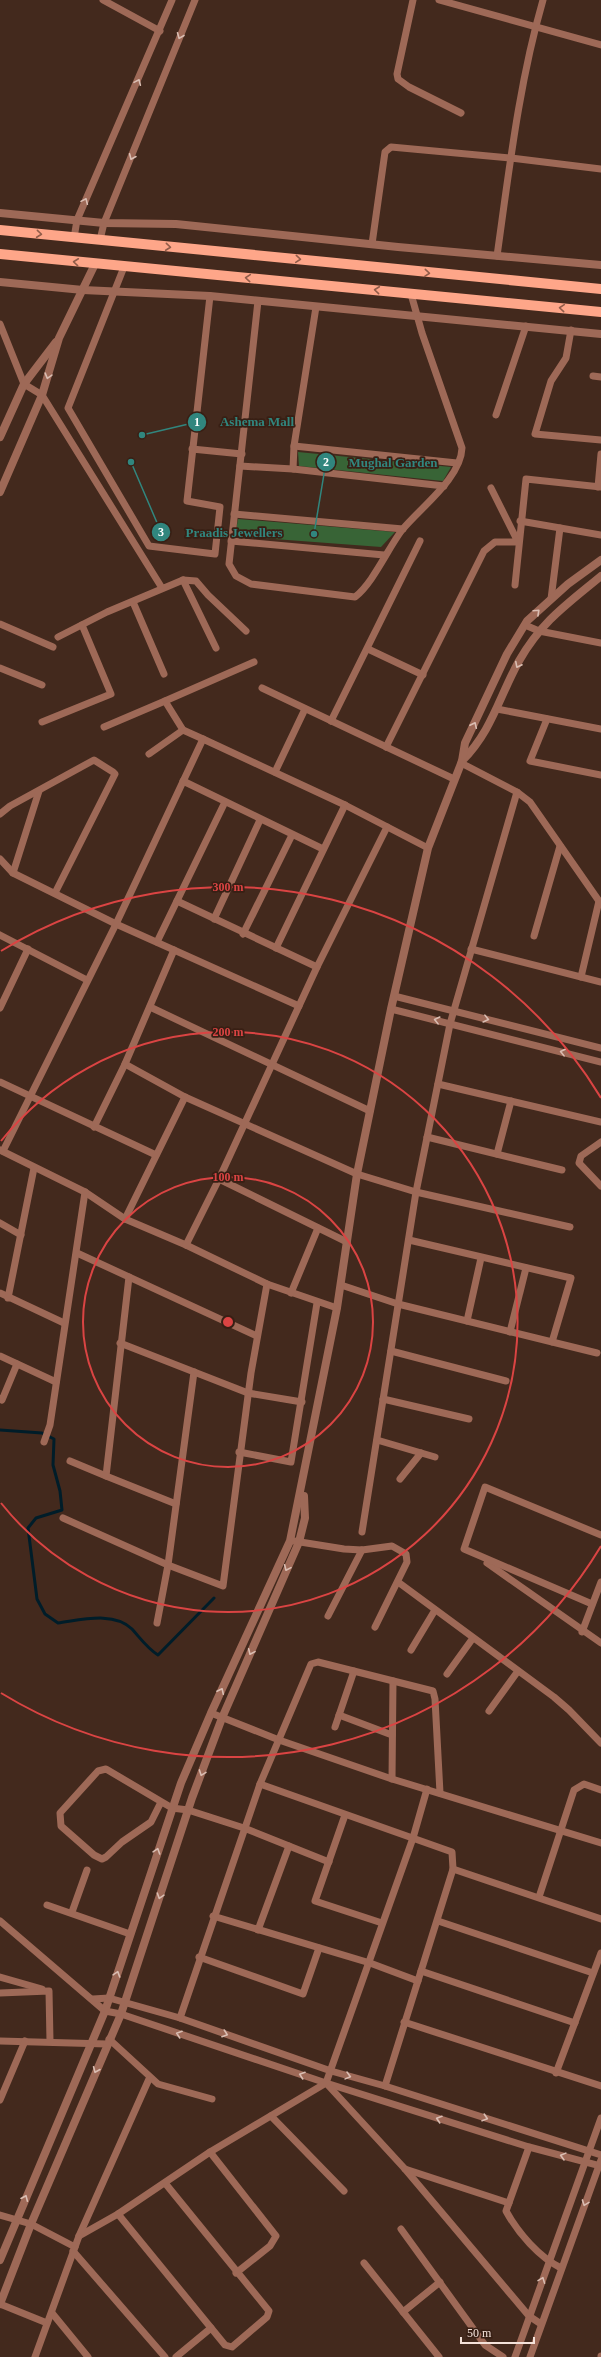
<svg xmlns="http://www.w3.org/2000/svg" width="601" height="2357" font-family="Georgia,serif">
<style>
.green{fill:#386436}
.lines{fill:none;stroke-linecap:round;stroke-linejoin:round}
.stream{stroke:#001d29;stroke-width:3}
.minor{stroke:#9e6957;stroke-width:7}
.tertiary{stroke:#9e6957;stroke-width:8}
.primary{stroke:#fea689;stroke-width:10}
.oneway{stroke:#dabeb3}
.oneway2{stroke:#915c49}
.ring{fill:none;stroke:#da4443;stroke-width:2}
.centre{fill:#da4443;stroke:#381f14;stroke-width:2}
.ring-label{font-size:12px;text-anchor:middle;font-weight:bold;fill:#da4443;stroke:#381f14;stroke-width:3.5;stroke-linejoin:round;paint-order:stroke}
.leader{fill:none;stroke:#31867e;stroke-width:1.5}
.callout-dot{fill:#31867e;stroke:#381f14;stroke-width:1.5}
.mark-label{font-size:12px;text-anchor:middle;font-weight:bold;fill:#fff}
.callout-label{font-size:13px;text-anchor:middle;font-weight:bold;fill:#31867e;stroke:#381f14;stroke-width:3.5;stroke-linejoin:round;paint-order:stroke}
</style>
<rect width="100%" height="100%" fill="#43291d"/>
<!-- green -->
<g class="green">
<polygon points="298,452 451,467 443,481 299,466"/>
<polygon points="238,519 395,532 381,547 235,536"/>
</g>
<g class="lines">
<!-- stream -->
<path class="stream" d="M0,1430L42,1433L54,1439L53,1465L60,1491L62,1510L36,1518L28,1528L37,1599L45,1614L58,1623C81,1620 114,1611 132,1629C141,1639 147,1648 158,1655L214,1598"/>
<!-- minor -->
<g class="minor">
<polyline points="103,0 160,31"/>
<polyline points="413,0 397,74 398,79 409,87 461,113"/>
<polyline points="439,0 601,45"/>
<polyline points="74,238 77,220 172,0"/>
<polyline points="100,240 104,223 195,0"/>
<polyline points="372,244 385,152 391,147 511,158 601,169"/>
<path d="M497,256C509,171 519,83 543,0"/>
<polyline points="124,267 68,408 149,546 215,554 220,507 187,501 210,296"/>
<path d="M258,301L229,564L236,576L251,584L355,597C373,583 387,550 402,530C421,507 461,478 462,448L422,333L411,294"/>
<polyline points="0,324 24,384 42,395 162,588"/>
<polyline points="571,330 566,358 551,381 535,434 601,440"/>
<polyline points="593,376 601,377"/>
<polyline points="496,415 526,326"/>
<polyline points="294,446 457,463"/>
<polyline points="192,449 242,454"/>
<polyline points="240,466 293,469 444,486"/>
<polyline points="293,469 294,446 316,307"/>
<polyline points="598,487 601,454"/>
<polyline points="234,514 403,529"/>
<polyline points="520,521 601,535"/>
<polyline points="231,541 384,555"/>
<polyline points="183,580 216,648"/>
<polyline points="515,585 526,479 601,487"/>
<polyline points="551,599 560,528"/>
<polyline points="133,602 164,674"/>
<polyline points="0,624 53,647"/>
<polyline points="525,625 539,631 601,643"/>
<polyline points="58,637 107,612 183,580 196,581 208,595 246,631"/>
<polyline points="368,649 423,675"/>
<polyline points="0,668 42,685"/>
<polyline points="262,688 454,779"/>
<polyline points="165,701 254,662"/>
<polyline points="497,709 601,729"/>
<polyline points="547,719 530,761 601,775"/>
<polyline points="331,721 420,541"/>
<polyline points="42,722 111,694 82,625"/>
<polyline points="104,727 165,701 183,730 203,739"/>
<polyline points="386,747 484,551 495,542 518,542 491,488"/>
<polyline points="149,754 183,730"/>
<polyline points="461,763 517,792 530,802 601,904"/>
<polyline points="275,772 305,709"/>
<polyline points="183,781 323,849"/>
<polyline points="0,814 10,806 94,760 113,772 115,774 110,784 55,893"/>
<polyline points="0,859 13,873 116,924 299,1006"/>
<polyline points="13,873 39,791"/>
<polyline points="177,901 317,967"/>
<polyline points="214,919 260,820"/>
<polyline points="243,934 292,835"/>
<polyline points="0,935 87,980"/>
<polyline points="534,936 560,846"/>
<polyline points="157,942 225,802"/>
<polyline points="276,948 345,805"/>
<polyline points="471,949 601,982"/>
<polyline points="581,977 599,901"/>
<polyline points="394,996 601,1048"/>
<polyline points="150,1007 370,1111"/>
<polyline points="0,1008 28,949"/>
<polyline points="391,1009 601,1062"/>
<polyline points="125,1064 185,1097 357,1174 416,1192 570,1227"/>
<polyline points="0,1082 156,1155"/>
<polyline points="438,1084 601,1122"/>
<polyline points="94,1127 125,1064 174,950"/>
<polyline points="427,1137 562,1170"/>
<polyline points="601,1142 581,1156 579,1163 601,1186"/>
<polyline points="0,1150 85,1192 125,1219 186,1245 267,1284 337,1308"/>
<polyline points="3,1151 116,924 203,739 345,805 428,848"/>
<polyline points="497,1154 511,1101"/>
<polyline points="219,1179 347,1242"/>
<polyline points="125,1219 185,1097"/>
<polyline points="0,1223 21,1235"/>
<polyline points="409,1240 571,1278 552,1342"/>
<polyline points="186,1245 219,1179 317,967 387,827"/>
<polyline points="77,1253 257,1336"/>
<polyline points="129,1277 106,1476 176,1504"/>
<polyline points="341,1285 398,1304 597,1353"/>
<polyline points="0,1293 64,1323"/>
<polyline points="291,1293 318,1228"/>
<polyline points="8,1298 34,1168"/>
<polyline points="467,1321 481,1258"/>
<polyline points="510,1332 526,1268"/>
<polyline points="120,1343 248,1393 302,1402"/>
<polyline points="391,1351 506,1381"/>
<polyline points="0,1356 56,1382"/>
<polyline points="0,1399 2,1400 17,1364"/>
<polyline points="383,1399 469,1419"/>
<polyline points="377,1440 435,1457"/>
<polyline points="44,1442 50,1425 85,1192"/>
<polyline points="239,1452 291,1462 317,1303"/>
<polyline points="70,1461 106,1476"/>
<polyline points="400,1479 421,1453"/>
<polyline points="63,1518 168,1565 223,1586 251,1373 267,1284"/>
<polyline points="362,1532 416,1192 450,1024 517,792"/>
<polyline points="294,1541 344,1549 362,1550 392,1546 406,1554 407,1562 375,1627"/>
<polyline points="487,1563 601,1643"/>
<polyline points="398,1582 554,1697 569,1710 601,1743"/>
<polyline points="592,1604 464,1549 485,1487 601,1535"/>
<polyline points="328,1616 362,1550"/>
<polyline points="157,1623 168,1565 194,1372"/>
<polyline points="582,1632 601,1582"/>
<polyline points="411,1650 435,1610"/>
<polyline points="447,1674 473,1638"/>
<polyline points="489,1711 518,1671"/>
<polyline points="211,1713 279,1740 392,1779 601,1843"/>
<polyline points="339,1715 392,1735"/>
<polyline points="335,1727 354,1671"/>
<polyline points="392,1779 393,1681"/>
<polyline points="260,1784 452,1852 453,1869 385,2086"/>
<polyline points="161,1802 151,1822 122,1842 106,1857 102,1859 94,1855 61,1826 60,1813 98,1771 106,1769 172,1808 188,1810 244,1828 329,1862"/>
<polyline points="345,1815 315,1901 382,1923"/>
<polyline points="453,1869 601,1919"/>
<polyline points="539,1897 574,1790 584,1784 601,1790"/>
<polyline points="47,1905 130,1934"/>
<polyline points="72,1912 87,1870"/>
<polyline points="213,1916 370,1963 418,1981"/>
<polyline points="0,1921 105,2011 121,2014 326,2083 529,2147 601,2166"/>
<polyline points="438,1921 593,1973"/>
<polyline points="258,1930 289,1846"/>
<polyline points="199,1957 303,1994 319,1948"/>
<polyline points="421,1971 575,2023"/>
<polyline points="0,1977 42,1989"/>
<polyline points="0,1993 49,1991 50,2041"/>
<polyline points="93,1999 109,1998 180,2018 331,2071 385,2086 601,2155"/>
<polyline points="180,2018 260,1784 311,1664 318,1662 433,1691 435,1699 440,1793"/>
<polyline points="404,2022 601,2086"/>
<polyline points="109,2039 158,2084 212,2099"/>
<polyline points="0,2041 107,2044"/>
<polyline points="556,2073 601,1953"/>
<polyline points="326,2083 405,2169 529,2316 541,2324"/>
<polyline points="0,2100 25,2041"/>
<polyline points="271,2116 344,2191"/>
<path d="M529,2147L506,2211C518,2233 539,2257 561,2268"/>
<polyline points="210,2152 276,2236 270,2246 236,2273"/>
<polyline points="405,2169 509,2203"/>
<polyline points="118,2214 225,2345 232,2347 267,2317 269,2311 165,2183"/>
<polyline points="0,2215 31,2224 75,2247"/>
<polyline points="401,2229 485,2345 503,2357"/>
<polyline points="79,2236 118,2214 210,2152 326,2083 413,1838 427,1789"/>
<polyline points="73,2251 165,2357"/>
<polyline points="364,2263 439,2357"/>
<polyline points="0,2304 47,2323"/>
<polyline points="403,2312 440,2282"/>
<polyline points="52,2313 88,2357"/>
<polyline points="35,2357 79,2236 149,2079"/>
<polyline points="176,2357 211,2328"/>
<polyline points="515,2357 601,2118"/>
<polyline points="530,2357 601,2160"/>
<polyline points="601,2357 601,2356"/>
</g>
<!-- tertiary -->
<g class="tertiary">
<polyline points="0,213 104,223 176,224 398,247 601,265"/>
<polyline points="0,282 83,290 210,296 601,334"/>
<polyline points="0,437 24,384 56,342"/>
<polyline points="0,492 42,395 59,338 95,264"/>
<path d="M462,761C492,731 499,697 519,661C542,621 566,605 601,576"/>
<polyline points="0,2260 105,2011 181,1783 211,1713 290,1541 337,1308 357,1174 391,1009 428,848 462,761 465,743 507,654 527,621 568,584 601,560"/>
<polyline points="0,2304 31,2224 121,2014 192,1798 222,1718 299,1542 305,1518 304,1496"/>
</g>
<!-- primary -->
<g class="primary">
<polyline points="0,230 601,289"/>
<polyline points="0,254 601,312"/>
</g>
</g>
<!-- one-way arrows -->
<defs><path id="oneway-chevron" d="M-2-3.5L2.5 0L-2 3.5" fill="none" stroke-width="1.6" stroke-linecap="round" stroke-linejoin="round"/></defs>
<g class="oneway">
<use href="#oneway-chevron" transform="translate(180 36) rotate(112)"/>
<use href="#oneway-chevron" transform="translate(138 82) rotate(-66)"/>
<use href="#oneway-chevron" transform="translate(132 157) rotate(113)"/>
<use href="#oneway-chevron" transform="translate(85 201) rotate(-66)"/>
<use href="#oneway-chevron" transform="translate(48 376) rotate(106)"/>
<use href="#oneway-chevron" transform="translate(537 612) rotate(-43)"/>
<use href="#oneway-chevron" transform="translate(518 665) rotate(117)"/>
<use href="#oneway-chevron" transform="translate(474 725) rotate(-65)"/>
<use href="#oneway-chevron" transform="translate(486 1019) rotate(14)"/>
<use href="#oneway-chevron" transform="translate(437 1020) rotate(-166)"/>
<use href="#oneway-chevron" transform="translate(563 1052) rotate(-166)"/>
<use href="#oneway-chevron" transform="translate(287 1568) rotate(114)"/>
<use href="#oneway-chevron" transform="translate(251 1652) rotate(114)"/>
<use href="#oneway-chevron" transform="translate(221 1691) rotate(-65)"/>
<use href="#oneway-chevron" transform="translate(202 1773) rotate(110)"/>
<use href="#oneway-chevron" transform="translate(157 1851) rotate(-72)"/>
<use href="#oneway-chevron" transform="translate(160 1896) rotate(108)"/>
<use href="#oneway-chevron" transform="translate(117 1974) rotate(-72)"/>
<use href="#oneway-chevron" transform="translate(179 2034) rotate(-161)"/>
<use href="#oneway-chevron" transform="translate(225 2034) rotate(19)"/>
<use href="#oneway-chevron" transform="translate(96 2070) rotate(113)"/>
<use href="#oneway-chevron" transform="translate(302 2075) rotate(-161)"/>
<use href="#oneway-chevron" transform="translate(348 2076) rotate(15)"/>
<use href="#oneway-chevron" transform="translate(485 2118) rotate(18)"/>
<use href="#oneway-chevron" transform="translate(439 2119) rotate(-162)"/>
<use href="#oneway-chevron" transform="translate(563 2156) rotate(-165)"/>
<use href="#oneway-chevron" transform="translate(25 2198) rotate(-67)"/>
<use href="#oneway-chevron" transform="translate(585 2203) rotate(110)"/>
<use href="#oneway-chevron" transform="translate(542 2280) rotate(-69)"/>
</g>
<g class="oneway2">
<use href="#oneway-chevron" transform="translate(39 234) rotate(6)"/>
<use href="#oneway-chevron" transform="translate(168 247) rotate(6)"/>
<use href="#oneway-chevron" transform="translate(298 259) rotate(5)"/>
<use href="#oneway-chevron" transform="translate(76 262) rotate(-174)"/>
<use href="#oneway-chevron" transform="translate(427 273) rotate(5)"/>
<use href="#oneway-chevron" transform="translate(248 278) rotate(-175)"/>
<use href="#oneway-chevron" transform="translate(377 290) rotate(-174)"/>
<use href="#oneway-chevron" transform="translate(562 308) rotate(-175)"/>
</g>
<!-- distance rings -->
<g class="ring">
<circle cx="228" cy="1322" r="145"/>
<path d="M1 1141A290 290 0 1 1 1 1503"/>
<path d="M601 1546A435 435 0 0 1 1 1693M1 951A435 435 0 0 1 601 1098"/>
</g>
<circle cx="228" cy="1322" r="6" class="centre"/>
<g class="ring-label">
<text x="228" y="891">300 m</text>
<text x="228" y="1036">200 m</text>
<text x="228" y="1181">100 m</text>
</g>
<!-- callouts -->
<path class="leader" d="M142 435L197 422M314 534L326 462M131 462L161 532"/>
<g class="callout-dot">
<circle cx="142" cy="435" r="4"/>
<circle cx="314" cy="534" r="4"/>
<circle cx="131" cy="462" r="4"/>
<circle cx="197" cy="422" r="10"/>
<circle cx="326" cy="462" r="10"/>
<circle cx="161" cy="532" r="10"/>
</g>
<g class="mark-label">
<text x="197" y="426">1</text>
<text x="326" y="466">2</text>
<text x="161" y="536">3</text>
</g>
<g class="callout-label">
<text x="257" y="426">Ashema Mall</text>
<text x="393" y="467">Mughal Garden</text>
<text x="234" y="537">Praadis Jewellers</text>
</g>
<!-- scale -->
<path d="M461 2337v6h73v-6" fill="none" stroke="#f4e2da" stroke-width="2"/>
<text x="467" y="2337" font-size="12" fill="#f4e2da" stroke="#381f14" stroke-width="3" paint-order="stroke">50 m</text>
</svg>
